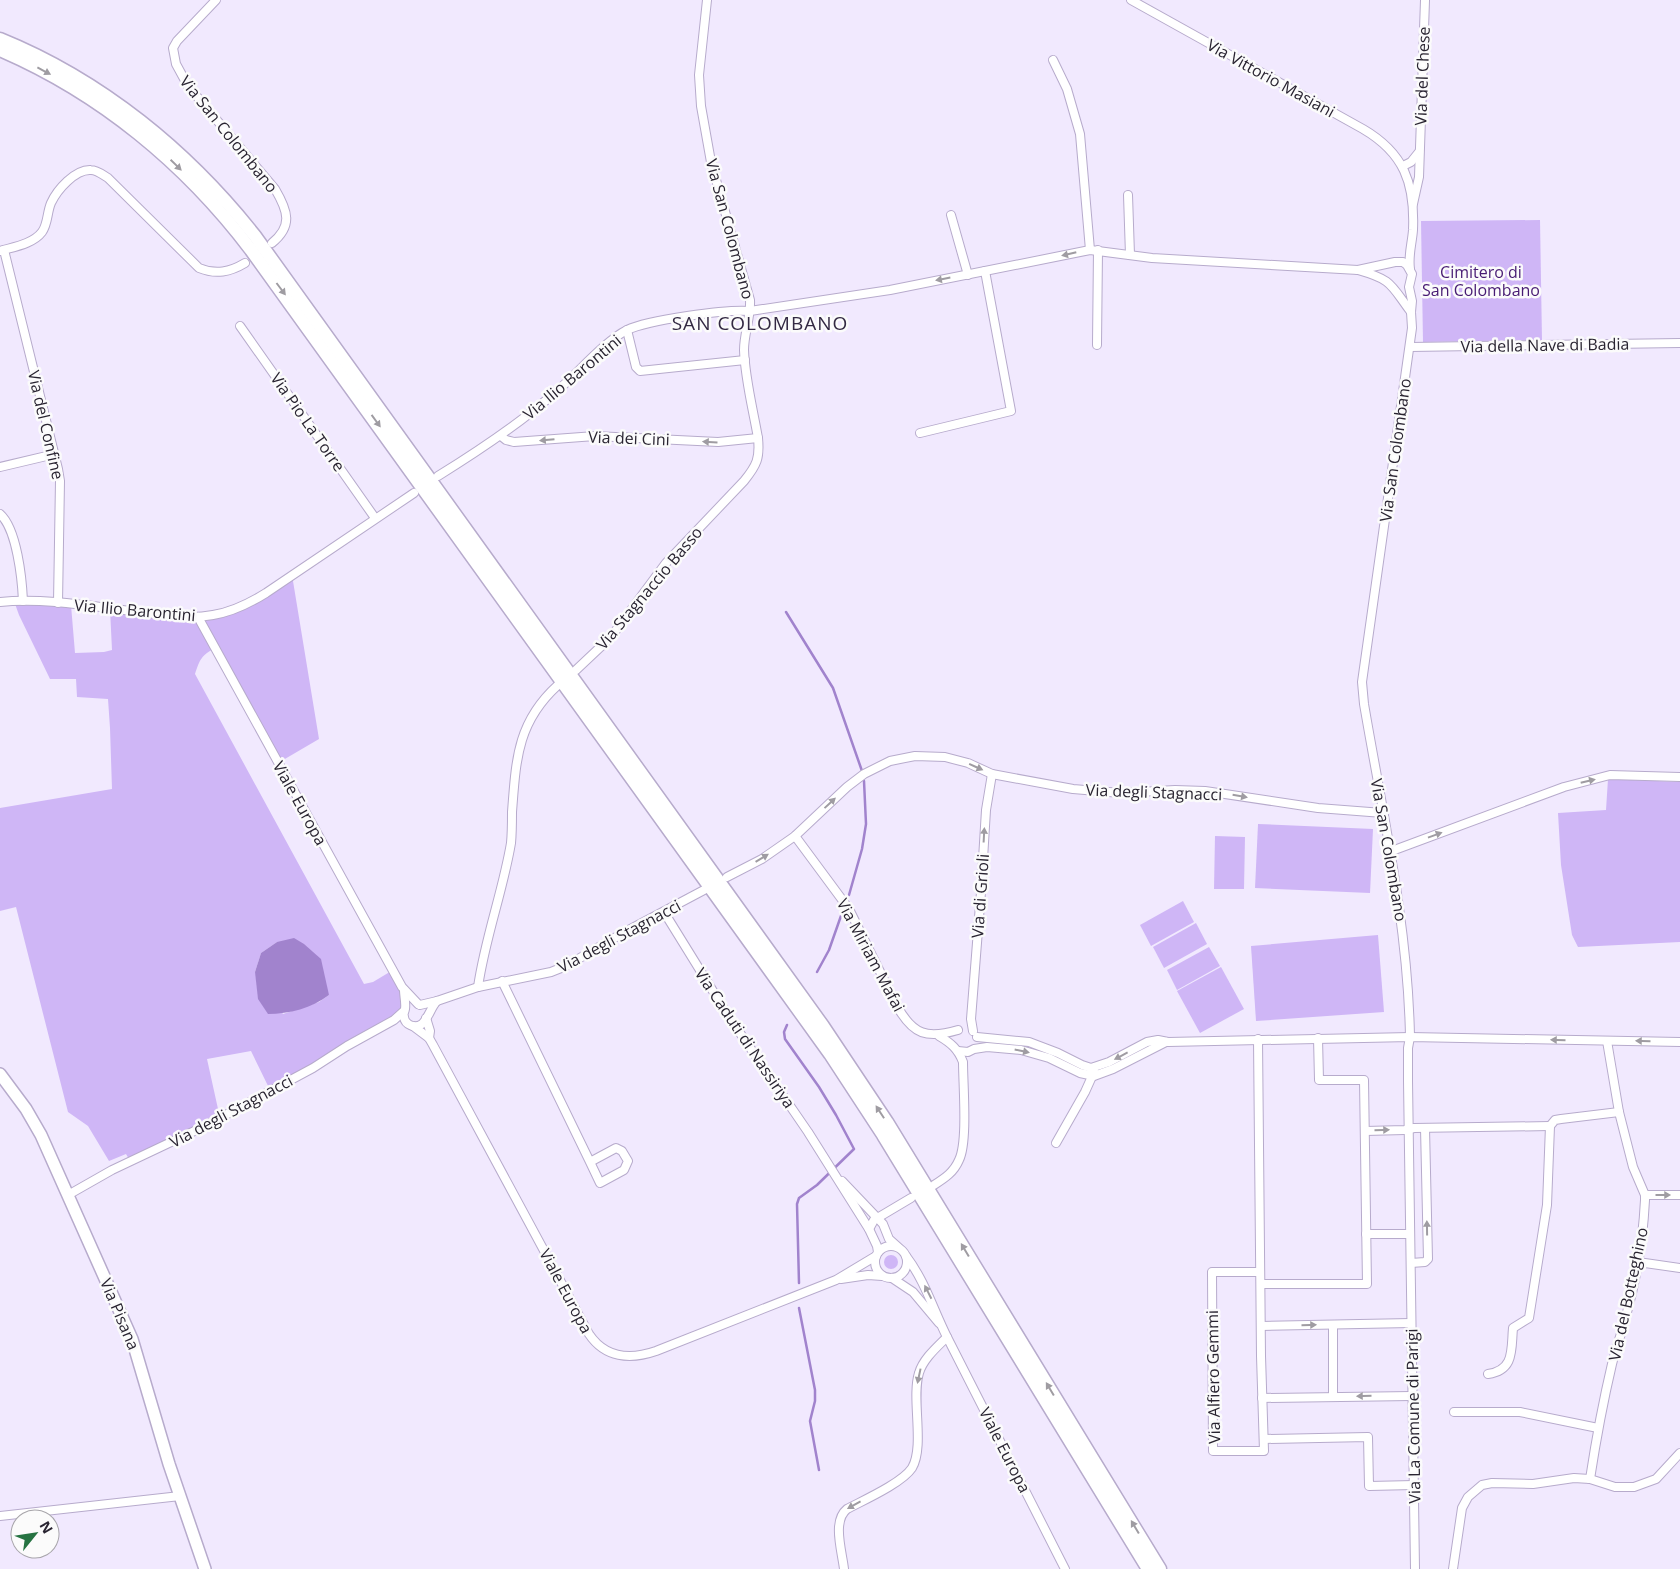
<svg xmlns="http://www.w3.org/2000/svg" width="1680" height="1569" font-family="'Open Sans',sans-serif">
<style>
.green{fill:#cfb6f6;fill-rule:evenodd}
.water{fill:#a183cd}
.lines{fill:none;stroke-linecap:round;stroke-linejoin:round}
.stream{stroke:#a183cd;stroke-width:2.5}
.minor-casing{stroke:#b7abcc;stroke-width:10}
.secondary-casing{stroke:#b7abcc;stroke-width:14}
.trunk-casing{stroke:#b7abcc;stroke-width:15}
.minor{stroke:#fff;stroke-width:8}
.secondary{stroke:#fff;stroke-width:11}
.trunk{stroke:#fff;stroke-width:12}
.oneway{fill:#9f9ca2}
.labels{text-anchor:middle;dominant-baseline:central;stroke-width:5;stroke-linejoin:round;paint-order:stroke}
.street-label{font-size:16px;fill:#292431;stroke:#fbfbfb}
.park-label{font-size:16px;fill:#471b73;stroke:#fbfbfb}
.quarter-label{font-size:19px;letter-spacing:1px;fill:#332943;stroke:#fbfbfb}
</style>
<rect width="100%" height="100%" fill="#f1e9fe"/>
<!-- green -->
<g class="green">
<polygon points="1540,220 1542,340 1423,342 1421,221"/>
<path d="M292,575L319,739L278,763L215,648C201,656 200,659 195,674L364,984L373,982L393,970L404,990L405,1009L270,1090L251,1051L207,1059L220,1118L130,1161L126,1154L109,1161L88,1126L68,1112L16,907L0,911V808L112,789L110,728L108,699L77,697L76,679H50L19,615L14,601L71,605L75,653L104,652L112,650L110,609L182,617L230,611ZM277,942L329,995L319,1002L283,1014L255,972L261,953Z"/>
<polygon points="1608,779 1680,782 1680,942 1578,947 1572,935 1561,865 1558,813 1606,810"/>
<polygon points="1258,824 1373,829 1370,893 1255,888"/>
<polygon points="1215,836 1245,837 1244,889 1214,889"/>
<polygon points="1183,901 1194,922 1151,946 1140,925"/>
<polygon points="1196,923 1207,944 1164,968 1153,947"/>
<polygon points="1378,935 1384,1012 1256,1021 1251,946"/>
<polygon points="1209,947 1220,966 1177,990 1167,970"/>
<polygon points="1221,967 1244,1009 1200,1033 1177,991"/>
<circle cx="891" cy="1262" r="7"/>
</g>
<!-- water -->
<path class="water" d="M294,938L304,944L321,959L329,995C312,1008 289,1014 268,1014L258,999L255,972L261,953L277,942Z"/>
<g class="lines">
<!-- stream -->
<g class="stream">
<polyline points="786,612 833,688 862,771"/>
<polyline points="849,895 862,849 866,824 864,781"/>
<polyline points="817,972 829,950 842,913"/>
<polyline points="787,1025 784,1032 785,1039 819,1087 836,1115 854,1149 817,1185 799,1198 797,1204 799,1283"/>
<polyline points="799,1308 815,1390 815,1401 810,1421 819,1470"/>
</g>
<!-- minor casing -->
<g class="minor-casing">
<g id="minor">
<path d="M216,0L177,41L173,48L176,64L188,86L275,189C288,211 293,226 272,243"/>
<path d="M1131,0L1363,129C1404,153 1415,183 1413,230C1412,244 1408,255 1410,269"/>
<polyline points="1053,60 1067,89 1080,134 1090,250"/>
<polyline points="1403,166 1411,162 1419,152"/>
<polyline points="1128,195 1130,255"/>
<polyline points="1413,204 1419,177 1425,0"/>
<polyline points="951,215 968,275"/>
<polyline points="4,250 58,469 60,481 58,603"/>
<path d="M0,251C13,247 33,244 42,232C48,224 47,212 51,203C57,190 75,169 91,170C97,170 103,175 108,178L199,268C216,275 230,272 245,263"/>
<path d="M1358,270L1395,262H1403L1407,265L1412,274L1409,287L1412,301L1411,312L1412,328L1362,682L1364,704C1383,815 1408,925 1410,1037L1408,1048V1081L1415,1569"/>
<polyline points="240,326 375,518"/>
<polyline points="627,330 636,367 640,371 745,360"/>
<polyline points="1097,345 1098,250"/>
<polyline points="1410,347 1680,343"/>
<polyline points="920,433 1011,411 985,271"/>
<polyline points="501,436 506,440 514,442 595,436 718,442 758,438"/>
<polyline points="0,467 55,454"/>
<path d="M438,476C480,450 521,423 558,390C578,373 605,341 627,330C648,320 726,309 750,311L890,290L1090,250L1152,258L1358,270C1393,280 1390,284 1411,312"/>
<path d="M0,514C17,529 22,579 23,601"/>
<path d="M0,602C46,597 102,608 148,613C170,616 191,619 213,615C232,612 250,603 266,593L414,493"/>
<polyline points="198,617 402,987 418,1004"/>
<path d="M576,670L611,637L666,563L744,481C757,465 760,458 758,438C753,409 745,379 744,350C744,333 751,317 750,300L711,162L701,106L699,75L707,0"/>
<path d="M795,836L849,909L897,1006C913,1035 927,1039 958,1030"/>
<polyline points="1389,852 1564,787 1610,775 1680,777"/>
<polyline points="727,877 762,859 795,836 847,787 864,774 890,761 915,756 945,757 968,763 992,774 1073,789 1121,793 1175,790 1205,791 1318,808 1383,813"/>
<polyline points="664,912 729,1017 808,1132 869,1229 877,1246 878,1252"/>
<polyline points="502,981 590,1162 600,1183 624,1170 628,1161 622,1151 616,1148 590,1162"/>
<path d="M478,987C485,938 503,891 511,843C512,833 512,822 512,812C516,760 517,722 558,685"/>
<path d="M404,990C404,996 406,1003 405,1009C404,1014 403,1012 404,1017C405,1025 415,1029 422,1024C428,1019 431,1007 437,1001"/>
<polyline points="420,1005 437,1001 478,987 551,972 566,966 623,933 704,890"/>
<polyline points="426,1018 430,1031 429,1038"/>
<path d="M413,1026L429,1038L433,1045L589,1334C605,1358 630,1360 656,1351L836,1280L876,1256"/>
<polyline points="973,1031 971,1019 981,892 986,810 992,774"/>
<polyline points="977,1037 1029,1042 1058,1053 1082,1065 1091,1068 1109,1062 1147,1042 1158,1040 1168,1042 1410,1037 1680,1042"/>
<polyline points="1258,1039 1261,1356 1264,1451 1213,1451 1212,1272 1260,1272"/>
<polyline points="958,1051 968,1052 974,1049 987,1047 1021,1050 1049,1058 1080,1073 1094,1076 1113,1069 1166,1042"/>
<polyline points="1365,1131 1405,1130 1414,1128 1550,1126"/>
<polyline points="1056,1143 1085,1092 1094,1072"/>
<polyline points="842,1181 883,1224 889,1239 898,1247"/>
<path d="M934,1185C945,1178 954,1172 959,1160C968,1142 963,1085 963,1062C958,1049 951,1043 939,1036"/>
<polyline points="68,1195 112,1170 205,1126 313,1068 347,1046 394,1020 404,1011"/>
<polyline points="1645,1195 1680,1195"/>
<polyline points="869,1229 874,1220 911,1198"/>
<polyline points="1366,1234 1410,1234"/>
<circle cx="891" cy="1262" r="16"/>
<path d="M906,1256C925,1281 933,1309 947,1337L1065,1569"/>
<polyline points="1638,1262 1680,1268"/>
<polyline points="1411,1263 1425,1262 1428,1259 1425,1128"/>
<polyline points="892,1278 913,1292 939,1323"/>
<polyline points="841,1279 868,1275 882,1276"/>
<polyline points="1261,1284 1367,1284 1364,1080 1319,1080 1318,1038"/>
<polyline points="1333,1325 1333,1397"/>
<polyline points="1261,1326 1411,1323"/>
<path d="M1488,1374C1515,1370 1511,1349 1513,1328L1529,1318L1547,1205L1550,1126L1555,1120L1561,1119L1619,1112"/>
<polyline points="1262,1398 1412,1396"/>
<polyline points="1454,1412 1520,1412 1598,1428"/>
<polyline points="1264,1439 1368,1437 1369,1486 1414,1485"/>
<path d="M1590,1479C1596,1440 1603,1402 1612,1364C1616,1348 1622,1332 1626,1316C1637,1278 1643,1239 1645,1200V1195L1633,1167L1619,1112L1607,1041"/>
<polyline points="0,1516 180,1496"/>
<path d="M844,1569C842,1551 832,1521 847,1509C864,1500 902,1483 912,1468C925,1446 911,1398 919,1373C923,1359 937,1347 947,1337"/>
<polyline points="1453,1569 1462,1508 1468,1497 1482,1485 1492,1483 1533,1484 1574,1478 1590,1479 1615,1487 1634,1487 1656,1479 1680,1453"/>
</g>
</g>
<!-- secondary casing -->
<g class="secondary-casing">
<polyline id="secondary" points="0,1074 26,1109 41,1135 132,1339 169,1464 205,1569"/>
</g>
<!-- trunk casing -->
<g class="trunk-casing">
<g id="trunk">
<path d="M0,39C101,80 188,151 255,236L823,1026L887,1122L1160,1569"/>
<path d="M0,50C100,93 185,163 251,250L830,1054L883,1135L1148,1569"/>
</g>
</g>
<!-- minor -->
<use href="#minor" class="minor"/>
<!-- secondary -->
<use href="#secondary" class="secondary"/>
<!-- trunk -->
<use href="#trunk" class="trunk"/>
</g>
<!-- one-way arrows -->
<defs><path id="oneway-solid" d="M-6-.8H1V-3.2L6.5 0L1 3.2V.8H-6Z" transform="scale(1.25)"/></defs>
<g class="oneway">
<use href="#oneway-solid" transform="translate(44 71) rotate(28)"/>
<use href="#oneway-solid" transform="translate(176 165) rotate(44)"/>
<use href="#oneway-solid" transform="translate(1069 254) rotate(167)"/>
<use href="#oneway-solid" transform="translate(943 279) rotate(169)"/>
<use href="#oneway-solid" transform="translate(281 289) rotate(53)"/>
<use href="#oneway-solid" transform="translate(376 421) rotate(54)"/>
<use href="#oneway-solid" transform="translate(547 440) rotate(175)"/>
<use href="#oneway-solid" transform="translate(710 442) rotate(-177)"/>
<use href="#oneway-solid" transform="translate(976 767) rotate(24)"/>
<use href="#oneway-solid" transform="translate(1588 781) rotate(-13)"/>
<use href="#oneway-solid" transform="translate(1240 796) rotate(10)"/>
<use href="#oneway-solid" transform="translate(830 803) rotate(-43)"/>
<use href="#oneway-solid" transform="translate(984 835) rotate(-87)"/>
<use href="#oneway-solid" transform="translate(1435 835) rotate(-20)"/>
<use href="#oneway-solid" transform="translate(762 858) rotate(-31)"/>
<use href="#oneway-solid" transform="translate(1558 1040) rotate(-179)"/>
<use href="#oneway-solid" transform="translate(1643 1041) rotate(-179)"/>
<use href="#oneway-solid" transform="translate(1022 1051) rotate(12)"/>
<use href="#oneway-solid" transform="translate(1121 1056) rotate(152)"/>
<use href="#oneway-solid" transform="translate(880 1112) rotate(-123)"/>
<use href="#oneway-solid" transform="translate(1382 1130) rotate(-1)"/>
<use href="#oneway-solid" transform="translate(1663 1195)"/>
<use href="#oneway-solid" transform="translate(1427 1228) rotate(-91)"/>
<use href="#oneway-solid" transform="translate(965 1250) rotate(-121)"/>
<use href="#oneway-solid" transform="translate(928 1292) rotate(-117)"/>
<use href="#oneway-solid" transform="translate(1309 1325) rotate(-1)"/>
<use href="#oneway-solid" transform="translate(919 1376) rotate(102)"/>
<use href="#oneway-solid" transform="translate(1050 1389) rotate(-121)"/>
<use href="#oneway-solid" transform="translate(1364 1396) rotate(179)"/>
<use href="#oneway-solid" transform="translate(854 1505) rotate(151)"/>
<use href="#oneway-solid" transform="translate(1135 1527) rotate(-121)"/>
</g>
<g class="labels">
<!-- street labels -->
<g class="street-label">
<text transform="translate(1422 76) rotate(-88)">Via del Chese</text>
<text transform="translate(1271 78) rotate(29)">Via Vittorio Masiani</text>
<text transform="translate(229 134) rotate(51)">Via San Colombano</text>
<text transform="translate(730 229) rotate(75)">Via San Colombano</text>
<text transform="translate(1545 345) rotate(-1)">Via della Nave di Badia</text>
<text transform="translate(572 377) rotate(-40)">Via Ilio Barontini</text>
<text transform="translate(308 422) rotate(55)">Via Pio La Torre</text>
<text transform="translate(46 425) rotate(77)">Via del Confine</text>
<text transform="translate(629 438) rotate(2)">Via dei Cini</text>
<text transform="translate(1395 450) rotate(-82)">Via San Colombano</text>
<text transform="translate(649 588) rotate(-50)">Via Stagnaccio Basso</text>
<text transform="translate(135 610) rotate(5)">Via Ilio Barontini</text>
<text transform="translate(1154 792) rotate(2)">Via degli Stagnacci</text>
<text transform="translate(300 803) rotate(61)">Viale Europa</text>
<text transform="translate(1389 850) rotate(80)">Via San Colombano</text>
<text transform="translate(980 896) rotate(-86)">Via di Grioli</text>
<text transform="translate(619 936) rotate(-28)">Via degli Stagnacci</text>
<text transform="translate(871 955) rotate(62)">Via Miriam Mafai</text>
<text transform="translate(745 1038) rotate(56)">Via Caduti di Nassiriya</text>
<text transform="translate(231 1111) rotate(-28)">Via degli Stagnacci</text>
<text transform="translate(566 1291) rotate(62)">Viale Europa</text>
<text transform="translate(1628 1294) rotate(-78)">Via del Botteghino</text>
<text transform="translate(120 1314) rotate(67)">Via Pisana</text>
<text transform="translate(1213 1377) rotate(-91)">Via Alfiero Gemmi</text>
<text transform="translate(1413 1416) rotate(-91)">Via La Comune di Parigi</text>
<text transform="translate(1005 1450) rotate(63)">Viale Europa</text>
</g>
<!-- park labels -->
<g class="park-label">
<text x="1481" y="272">Cimitero di<tspan x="1481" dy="18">San Colombano</tspan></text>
</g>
<!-- quarter labels -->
<g class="quarter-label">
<text x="760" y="323">SAN COLOMBANO</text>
</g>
</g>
<!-- north arrow -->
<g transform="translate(35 1534) rotate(60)"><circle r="24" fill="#fbfbfb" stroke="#a7a5aa"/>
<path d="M0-4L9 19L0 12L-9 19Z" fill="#267342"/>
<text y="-8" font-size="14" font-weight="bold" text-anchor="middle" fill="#292431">N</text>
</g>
</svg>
